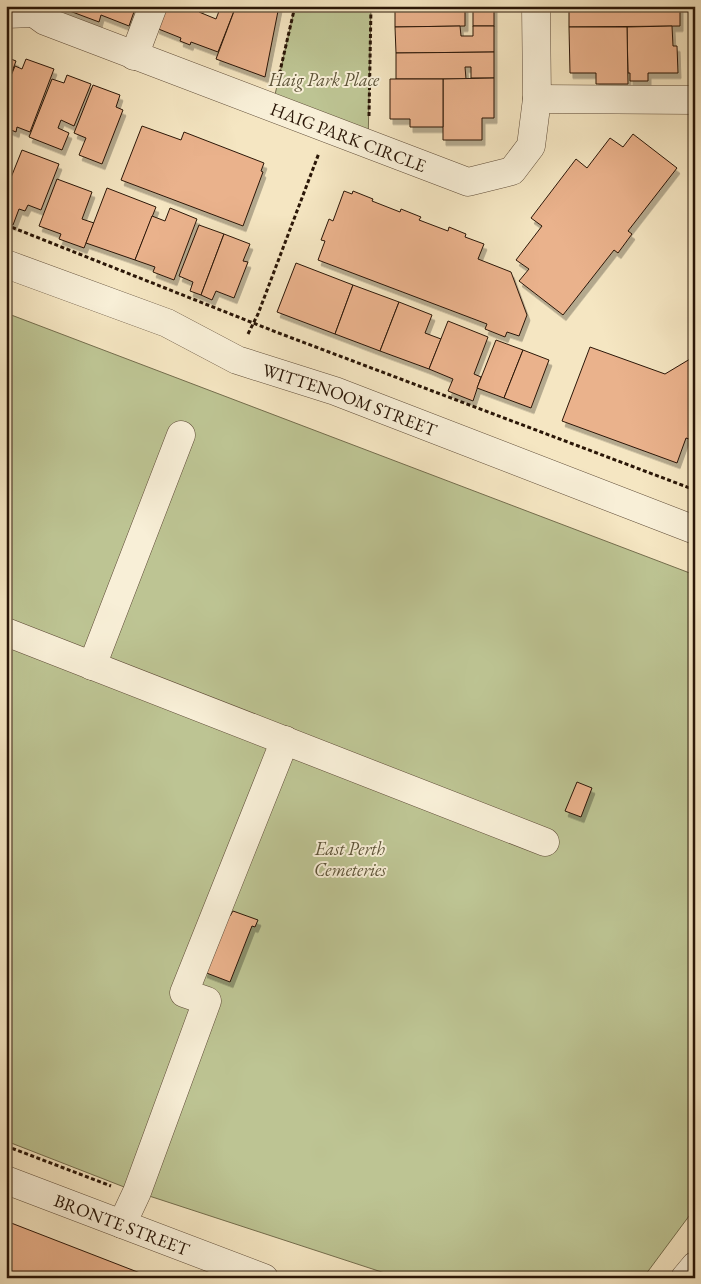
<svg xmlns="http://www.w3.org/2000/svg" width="701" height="1284" font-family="'EB Garamond',serif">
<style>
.green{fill:#bdc493;stroke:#746d4d}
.building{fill:#eab28c;stroke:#2a1607;filter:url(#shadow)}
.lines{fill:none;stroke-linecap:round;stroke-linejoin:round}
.minor-casing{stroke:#5d4a36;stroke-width:29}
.path{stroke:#2a1607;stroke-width:3;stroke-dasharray:4 2.5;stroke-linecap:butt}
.minor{stroke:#f8efd7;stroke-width:28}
.labels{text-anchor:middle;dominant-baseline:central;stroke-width:4;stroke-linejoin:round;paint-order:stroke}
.park-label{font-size:18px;font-style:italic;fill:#5d5338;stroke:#f8efd7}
.street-label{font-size:18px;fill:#2a1607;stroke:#f8efd7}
</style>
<defs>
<filter id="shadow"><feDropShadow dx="3" dy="5.5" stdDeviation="0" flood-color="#0004"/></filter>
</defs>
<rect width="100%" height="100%" fill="#f5e6c2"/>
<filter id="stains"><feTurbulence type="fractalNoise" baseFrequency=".004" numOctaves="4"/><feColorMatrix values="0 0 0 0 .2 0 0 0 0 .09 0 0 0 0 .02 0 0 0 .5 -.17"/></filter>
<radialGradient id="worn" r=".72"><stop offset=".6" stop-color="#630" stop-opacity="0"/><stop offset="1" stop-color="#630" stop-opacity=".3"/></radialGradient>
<!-- green -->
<g class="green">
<polygon points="295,6 371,6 368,145 272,108"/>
<polygon points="6,313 695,575 695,1208 643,1278 400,1278 137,1192 6,1141"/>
</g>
<!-- building -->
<g class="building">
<polygon points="136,6 129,26 101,15 99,22 59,7"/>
<polygon points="165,6 201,6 199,12 216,19 221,6 236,6 218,52 191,42 190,45 180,41 181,38 156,28"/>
<polygon points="236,6 279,6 265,77 216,59"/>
<polygon points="395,6 465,6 465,26 395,27"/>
<rect x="473" y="6" width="21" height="20"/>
<polygon points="582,6 680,6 680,26 569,27 569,8 582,8"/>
<polygon points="460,26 461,36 473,36 473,26 494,26 494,52 396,53 395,27"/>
<polygon points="672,26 673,46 677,46 678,73 648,73 648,81 630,81 630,73 628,73 627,27"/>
<polygon points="569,27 627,27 628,84 596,84 596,73 570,73"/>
<polygon points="494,52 494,78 471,78 471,67 465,67 466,79 396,79 396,53"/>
<polygon points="6,57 16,61 6,88"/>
<polygon points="26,59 54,69 30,132 17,127 16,132 6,128 6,88 15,66 22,69"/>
<polygon points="67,75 91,84 74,126 61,120 58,128 69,133 62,150 29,137 52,79 64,83"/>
<polygon points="494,78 494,118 482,118 482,140 443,140 443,79"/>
<polygon points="390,79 443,79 443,127 410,127 410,119 390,119"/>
<polygon points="93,85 120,95 116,107 123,110 102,164 79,155 86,138 74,133"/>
<polygon points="142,126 181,140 184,132 264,163 261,171 263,172 243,226 121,180"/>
<polygon points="633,134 677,168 628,231 632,234 618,253 614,250 563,315 519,281 529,269 516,260 542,226 531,218 576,159 587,168 610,138 623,147"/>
<polygon points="22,150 59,164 41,210 28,205 25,211 19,209 13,225 6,222 6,190"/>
<polygon points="57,179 92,192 82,219 94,223 84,248 59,239 61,234 39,226"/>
<polygon points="107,188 156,207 135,260 86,243"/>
<polygon points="344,191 352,194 353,191 373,199 372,201 400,212 401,209 421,217 419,220 448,231 449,227 466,234 465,237 484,244 478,259 511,272 527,315 519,336 507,332 505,337 485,329 487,324 318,260 325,241 321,240 329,219 333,221"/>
<polygon points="170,208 197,219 174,280 153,272 155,267 135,260 152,216 165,221"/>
<polygon points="199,225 224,234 201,295 190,291 193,282 179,276"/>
<polygon points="224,234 250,244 243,261 248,262 234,298 216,291 212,300 201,295"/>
<polygon points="296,263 353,285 335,334 277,312"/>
<polygon points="353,285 399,302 380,351 335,334"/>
<polygon points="399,302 432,315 425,333 441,339 429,369 380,351"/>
<polygon points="448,321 488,337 474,374 481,377 473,401 448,391 453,379 429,369"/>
<polygon points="496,340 523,350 504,398 477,388"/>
<polygon points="590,347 665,374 695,356 695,441 686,438 677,463 562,421"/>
<polygon points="523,350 549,360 531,408 504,398"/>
<polygon points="577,782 592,788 581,817 565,811"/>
<polygon points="233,911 258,920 255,927 252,926 230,982 204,972 226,915 230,916"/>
<polygon points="6,1221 153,1278 6,1278"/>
</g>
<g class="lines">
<!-- minor casing -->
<g class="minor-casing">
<g id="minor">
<path id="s1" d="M31,6L34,13L45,21L468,182L512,171L531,146L537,99L536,6"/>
<polyline points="6,14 34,13"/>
<polyline points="134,56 153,6"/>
<polyline points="537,99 695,100"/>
<path id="s2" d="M6,264L167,323L237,360L335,391L695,530"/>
<polyline points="6,632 545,842"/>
<polyline points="92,666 181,435"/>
<path id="s3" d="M6,1180L264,1278"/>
<polyline points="122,1224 137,1192 207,1001 184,993 285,740"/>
<polyline points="685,1278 695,1266"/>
</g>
</g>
<!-- path -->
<g class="path">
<polyline points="278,80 295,6"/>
<polyline points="369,116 371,6"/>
<polyline points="6,225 276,332 695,490"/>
<polyline points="248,334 258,314 319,153"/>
<polyline points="6,1146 111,1186"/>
</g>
<!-- minor -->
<use href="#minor" class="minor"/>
</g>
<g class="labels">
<!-- park labels -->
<g class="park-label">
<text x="324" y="79">Haig Park Place</text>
<text x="350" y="848">East Perth<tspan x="350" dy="21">Cemeteries</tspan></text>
</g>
<!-- street labels -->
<g class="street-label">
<text stroke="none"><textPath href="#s1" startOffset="346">HAIG PARK CIRCLE</textPath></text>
<text stroke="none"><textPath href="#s2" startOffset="370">WITTENOOM STREET</textPath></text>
<text stroke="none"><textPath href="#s3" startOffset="124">BRONTE STREET</textPath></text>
</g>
</g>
<!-- margin -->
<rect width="701" height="1284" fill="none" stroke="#f5e6c2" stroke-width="25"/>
<rect x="8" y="8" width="686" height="1269" fill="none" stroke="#2a1607" stroke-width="2.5"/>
<rect x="12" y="12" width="676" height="1259" fill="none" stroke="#2a1607"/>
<rect width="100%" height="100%" filter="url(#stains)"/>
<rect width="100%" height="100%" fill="url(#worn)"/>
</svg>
